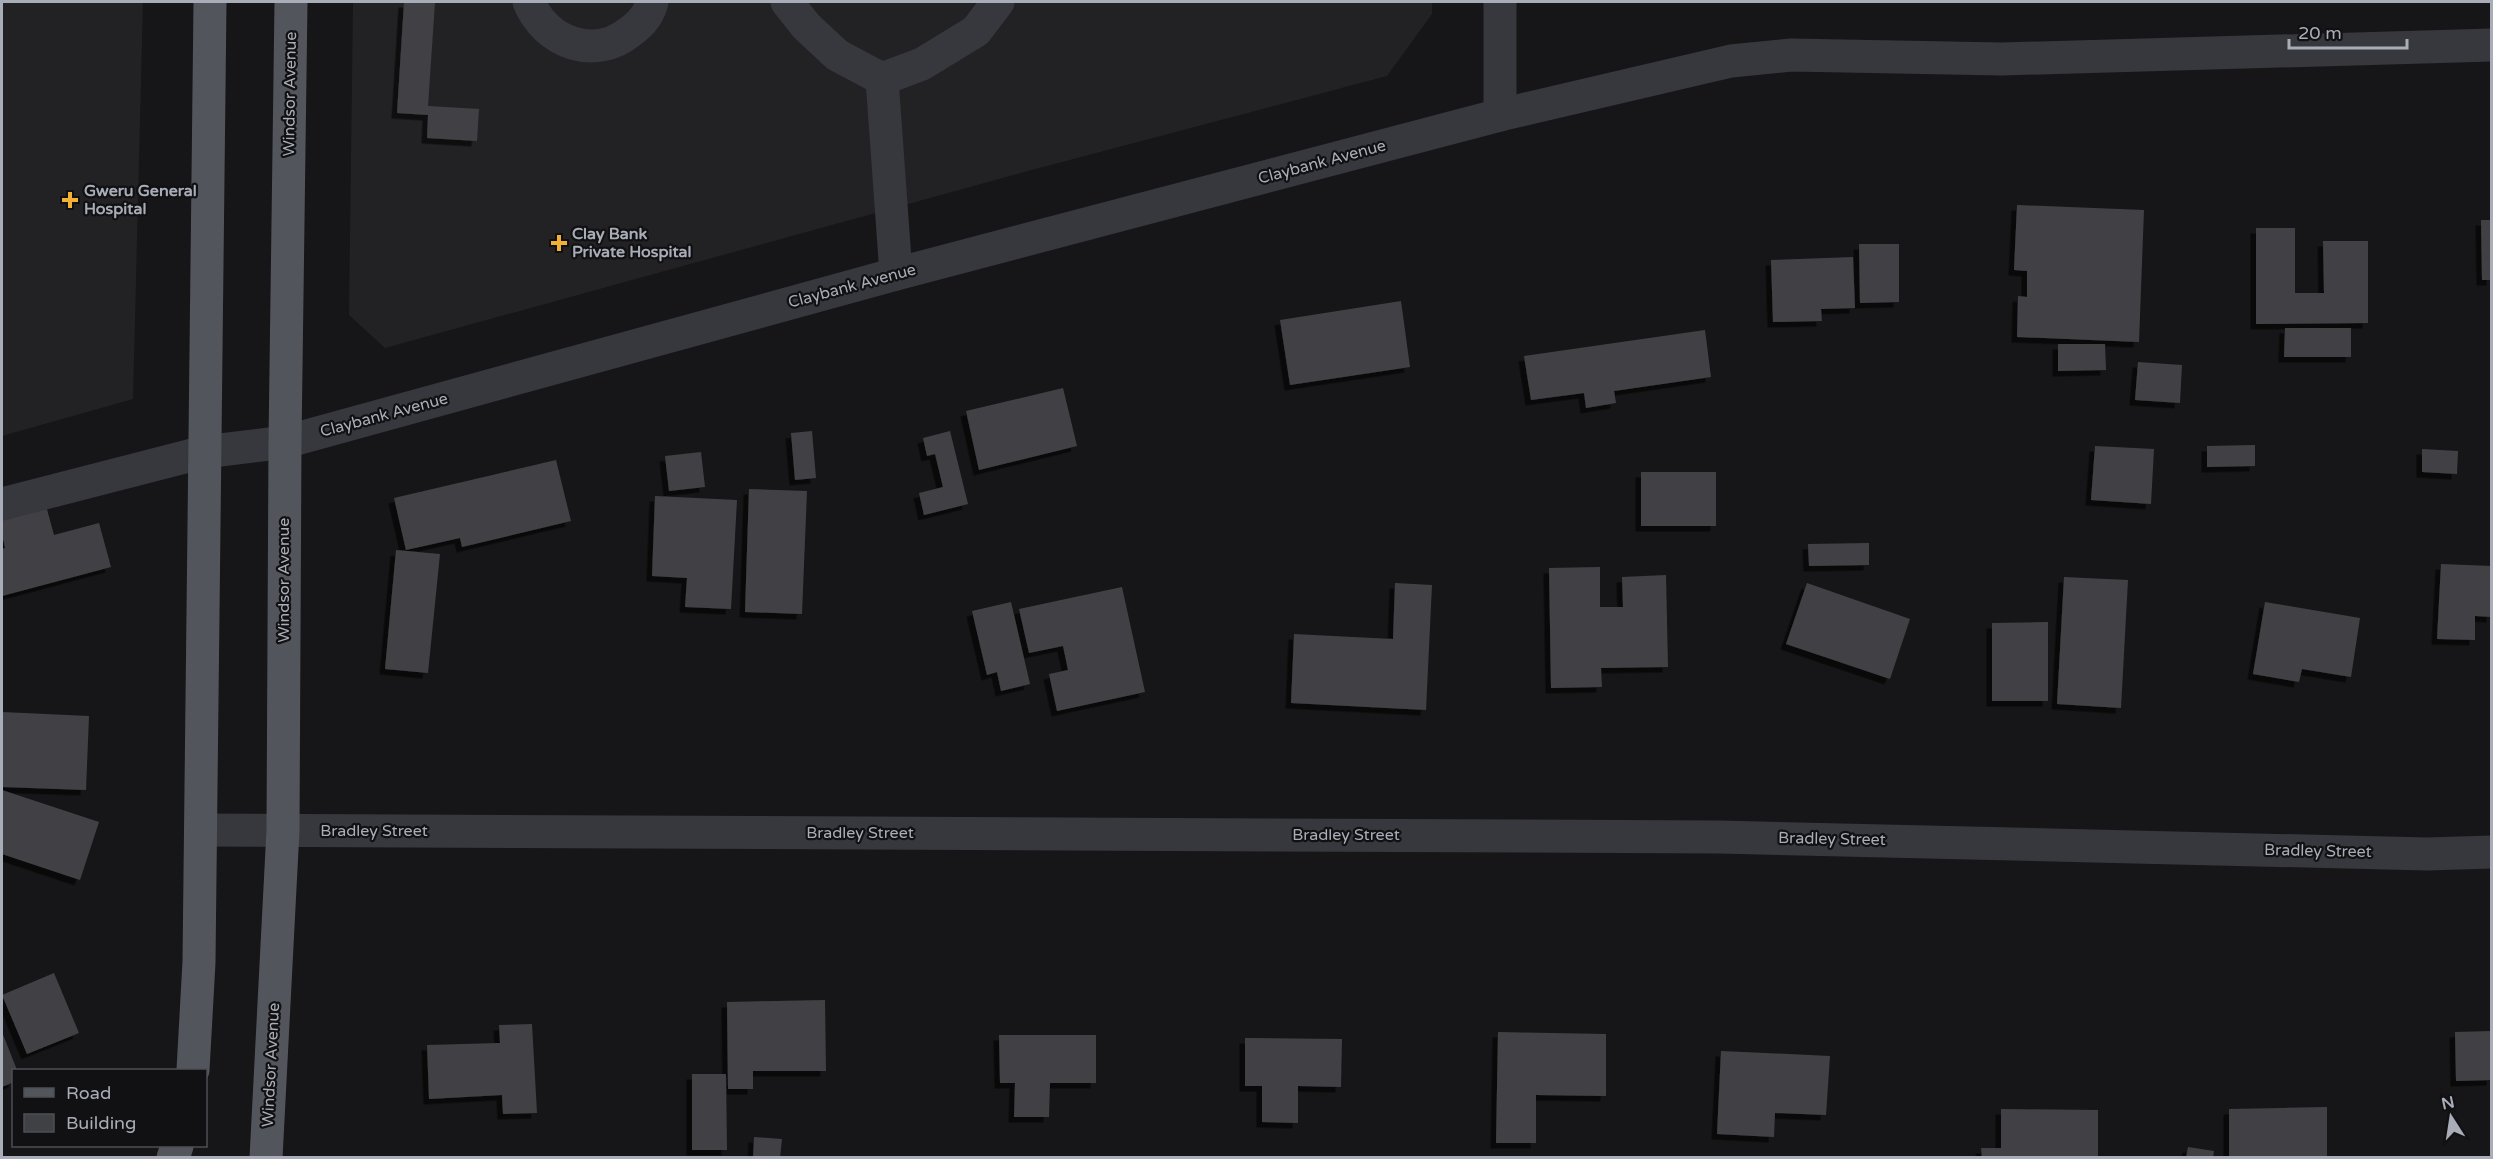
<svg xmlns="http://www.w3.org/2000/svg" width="2493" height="1159" font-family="'Varela Round',sans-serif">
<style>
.built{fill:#222225}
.building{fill:#404145;filter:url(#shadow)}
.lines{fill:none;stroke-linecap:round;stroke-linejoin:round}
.minor{stroke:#37383d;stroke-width:33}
.major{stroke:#53555c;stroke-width:33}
.poi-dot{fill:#f2b134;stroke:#111113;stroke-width:2}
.labels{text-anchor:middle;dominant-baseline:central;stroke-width:4.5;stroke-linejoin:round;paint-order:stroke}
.street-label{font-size:16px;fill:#a8adb8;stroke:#111113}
.poi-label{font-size:16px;font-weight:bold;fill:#a8adb8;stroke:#111113;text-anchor:start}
</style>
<defs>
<filter id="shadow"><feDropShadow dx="-5.5" dy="5.5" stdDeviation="0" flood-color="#0009"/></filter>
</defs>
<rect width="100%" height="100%" fill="#161618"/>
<!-- built -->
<g class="built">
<polygon points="2,2 143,2 133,399 2,436"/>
<polygon points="353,2 1432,2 1432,14 1387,76 1028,171 385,348 349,315"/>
</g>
<!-- building -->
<g class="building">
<polygon points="404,2 435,2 428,106 479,109 477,141 427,138 428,115 397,113"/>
<polygon points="2017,205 2144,210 2139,342 2017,337 2018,296 2027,297 2027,271 2014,270"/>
<polygon points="2481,220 2492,220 2492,280 2482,280"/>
<polygon points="2256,228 2295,228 2295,293 2324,293 2323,241 2368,241 2368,323 2256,324"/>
<polygon points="1859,244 1899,244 1899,302 1860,303"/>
<polygon points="1853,257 1855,308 1821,309 1822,321 1773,322 1771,260"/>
<polygon points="1401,301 1410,367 1290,385 1280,320"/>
<polygon points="2285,328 2351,328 2351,357 2284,357"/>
<polygon points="1705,330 1711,377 1614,391 1616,403 1586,408 1584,393 1531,400 1524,356"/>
<polygon points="2058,344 2105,344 2106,370 2058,371"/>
<polygon points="2138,362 2182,365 2180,403 2135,400"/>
<polygon points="1063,388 1077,446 979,470 966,411"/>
<polygon points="812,431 816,478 795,480 791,433"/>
<polygon points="950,431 968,504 924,515 919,493 943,487 935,454 927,456 923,438"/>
<polygon points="2255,445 2255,466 2207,467 2207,446"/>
<polygon points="2095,446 2154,449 2151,504 2091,500"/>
<polygon points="2422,449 2458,451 2457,474 2422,472"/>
<polygon points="701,452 705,487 669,491 665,456"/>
<polygon points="556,460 571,521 462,547 460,538 406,550 394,498"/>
<rect x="1641" y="472" width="75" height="54"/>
<polygon points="749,489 807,491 802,614 745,612"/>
<polygon points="655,496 737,500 731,609 685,607 687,578 652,576"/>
<polygon points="45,502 54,535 99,523 111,567 2,596 2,549 5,548 2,534 2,513"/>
<polygon points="1869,543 1869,565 1809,566 1808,544"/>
<polygon points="396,550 440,554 428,673 385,669"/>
<polygon points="2441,564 2492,566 2492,617 2475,616 2475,640 2437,639"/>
<polygon points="1600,567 1600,607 1623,607 1622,577 1666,575 1668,667 1601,668 1602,687 1551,688 1549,568"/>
<polygon points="2064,577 2128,580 2121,708 2057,704"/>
<polygon points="1395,583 1432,585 1426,710 1291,703 1294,634 1393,639"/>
<polygon points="1807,583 1910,619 1890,679 1786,644"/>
<polygon points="1122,587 1145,692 1057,711 1049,674 1068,670 1063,646 1029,653 1019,609"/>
<polygon points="1011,602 1030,684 1001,691 997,672 987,675 972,611"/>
<polygon points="2265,602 2360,618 2351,677 2302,669 2299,682 2253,674"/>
<polygon points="2048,622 2048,701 1992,701 1992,623"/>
<polygon points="2,712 89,716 86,790 2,787"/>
<polygon points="2,790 99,822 80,880 2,854"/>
<polygon points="54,973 79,1033 27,1054 2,995"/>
<polygon points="825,1000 826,1071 753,1071 753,1089 728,1089 727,1002"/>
<polygon points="532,1024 537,1113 503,1114 502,1095 429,1099 427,1045 500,1043 499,1025"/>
<polygon points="2492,1031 2492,1080 2456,1081 2455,1032"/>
<polygon points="2,1032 17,1070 14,1070 14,1082 2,1087"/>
<polygon points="1498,1032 1606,1034 1606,1096 1536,1095 1536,1143 1496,1143"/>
<polygon points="999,1035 1096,1035 1096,1083 1050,1083 1049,1117 1014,1117 1015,1083 1000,1083"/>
<polygon points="1245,1038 1342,1039 1341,1087 1298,1086 1298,1123 1262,1122 1262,1086 1245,1086"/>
<polygon points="1721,1051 1830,1056 1826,1115 1775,1113 1774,1137 1717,1134"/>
<polygon points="692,1074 726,1074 727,1150 692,1150"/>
<polygon points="2327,1107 2327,1156 2229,1158 2229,1109"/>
<polygon points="2001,1109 2098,1110 2098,1158 1982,1158 1981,1148 2001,1148"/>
<polygon points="754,1137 782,1139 780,1158 753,1158"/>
<polygon points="2188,1147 2214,1151 2213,1158 2186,1158"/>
</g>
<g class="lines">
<!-- minor -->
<g class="minor">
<path d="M529,2C546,43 595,61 631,31C641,24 649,14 652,2"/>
<polyline points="787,2 806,26 837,55 882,79 922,64 976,31 998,2"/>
<polyline points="1500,2 1500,115"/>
<polyline points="882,79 896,274"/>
<polyline points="2,504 204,452 285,442 896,274 1500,115 1731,61 1791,55 2002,59 2492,45"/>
<polyline points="201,830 1719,837 2427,854 2492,852"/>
</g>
<!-- major -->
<g class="major">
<polyline points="193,1070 199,962 210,2"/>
<polyline points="173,1158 177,1146"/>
<polyline points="266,1158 283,830 285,442 291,2"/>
</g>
</g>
<!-- markers -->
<g class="poi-dot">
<path d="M67 191h6v6h6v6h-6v6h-6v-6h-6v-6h6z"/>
<path d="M556 234h6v6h6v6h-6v6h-6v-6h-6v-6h6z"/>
</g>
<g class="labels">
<!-- street labels -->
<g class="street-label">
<text transform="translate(290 94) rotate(-89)">Windsor Avenue</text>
<text transform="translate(1322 162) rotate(-15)">Claybank Avenue</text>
<text transform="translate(852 286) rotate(-15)">Claybank Avenue</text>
<text transform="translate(384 415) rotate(-15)">Claybank Avenue</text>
<text transform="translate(284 580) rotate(-90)">Windsor Avenue</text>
<text x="374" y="831">Bradley Street</text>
<text x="860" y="833">Bradley Street</text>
<text x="1346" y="835">Bradley Street</text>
<text transform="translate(1832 839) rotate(1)">Bradley Street</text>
<text transform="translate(2318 851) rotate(1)">Bradley Street</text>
<text transform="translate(271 1065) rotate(-87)">Windsor Avenue</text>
</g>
<!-- poi labels -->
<g class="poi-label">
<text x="84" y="191">Gweru General<tspan x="84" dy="18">Hospital</tspan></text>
<text x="572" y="234">Clay Bank<tspan x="572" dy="18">Private Hospital</tspan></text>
</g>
</g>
<!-- border -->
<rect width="2493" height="1159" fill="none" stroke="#a8adb8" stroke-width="6"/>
<!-- legend -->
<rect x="12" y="1069" width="195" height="78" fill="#111113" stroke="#4d4f55" stroke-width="1.5"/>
<rect x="24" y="1088" width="30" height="9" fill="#53555c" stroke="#4d4f55" stroke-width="1.5"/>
<text x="66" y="1099" font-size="18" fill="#a8adb8">Road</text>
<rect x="24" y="1114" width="30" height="18" fill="#404145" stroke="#4d4f55" stroke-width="1.5"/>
<text x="66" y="1129" font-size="18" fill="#a8adb8">Building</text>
<!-- north arrow -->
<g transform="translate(2451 1117) rotate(348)" stroke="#111113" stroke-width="4.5" paint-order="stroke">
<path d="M0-4.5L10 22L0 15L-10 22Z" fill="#a8adb8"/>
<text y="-9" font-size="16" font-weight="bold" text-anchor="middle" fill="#a8adb8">N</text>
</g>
<!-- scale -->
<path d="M2289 39v9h118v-9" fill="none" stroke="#a8adb8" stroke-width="3"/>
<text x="2298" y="39" font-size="18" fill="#a8adb8" stroke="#111113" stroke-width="4.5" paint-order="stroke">20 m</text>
</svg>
